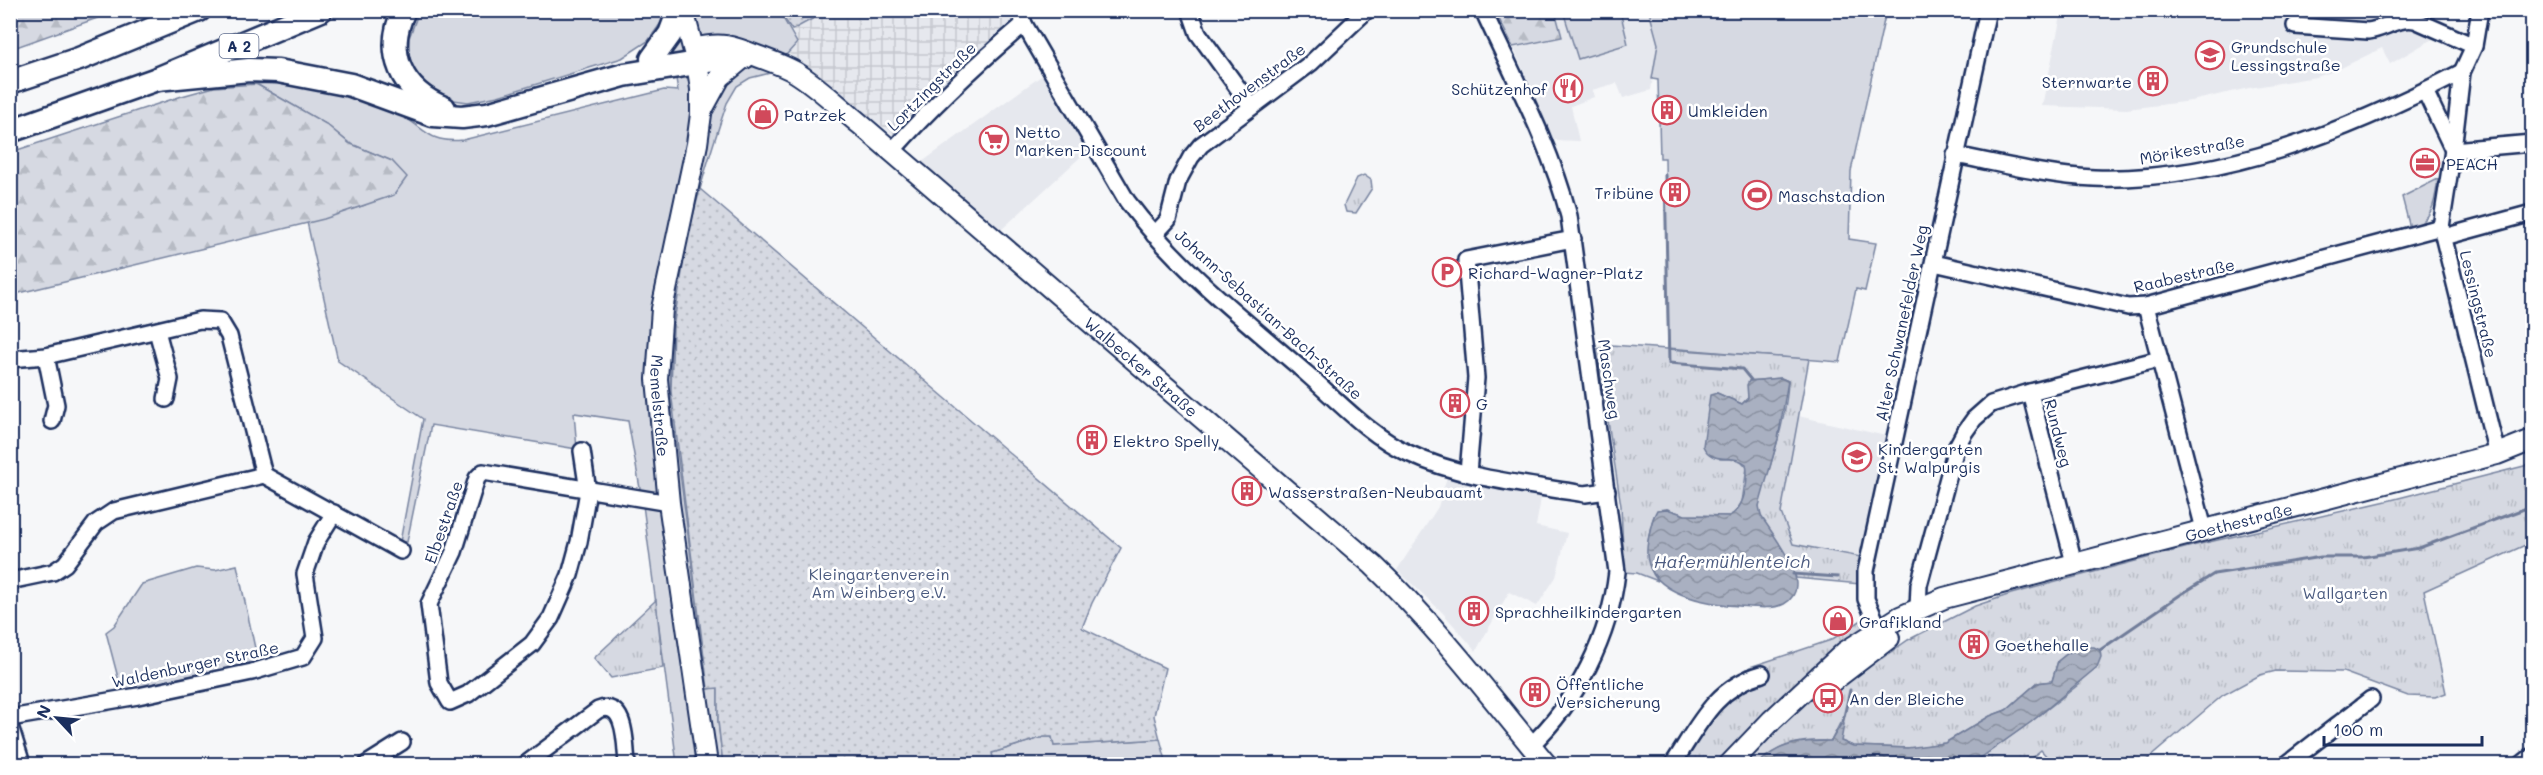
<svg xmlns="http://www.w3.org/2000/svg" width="2543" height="775" font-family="Mali,sans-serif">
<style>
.built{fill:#e6e8ee}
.industrial{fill:url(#industrial-grid)}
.grass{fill:#d6d9e2;stroke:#7884a0;stroke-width:1.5}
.forest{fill:url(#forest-firs);stroke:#7884a0;stroke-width:1.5}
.park{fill:url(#park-tufts);stroke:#7884a0;stroke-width:1.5}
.garden{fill:url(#garden-dots);stroke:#7884a0;stroke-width:1.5}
.water{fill:url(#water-waves);stroke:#707c99;stroke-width:1.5}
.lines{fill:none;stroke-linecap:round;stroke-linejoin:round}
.stream{stroke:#707c99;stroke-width:3}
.minor-casing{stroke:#1b2f5e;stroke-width:20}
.major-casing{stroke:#1b2f5e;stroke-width:24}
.highway-casing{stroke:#1b2f5e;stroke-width:27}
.minor{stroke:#fff;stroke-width:15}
.major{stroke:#fff;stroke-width:20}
.highway{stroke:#fff;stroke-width:22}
.labels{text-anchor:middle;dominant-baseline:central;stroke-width:5;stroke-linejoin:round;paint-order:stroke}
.shield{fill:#fff;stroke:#5f6d8e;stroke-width:1.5}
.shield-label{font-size:15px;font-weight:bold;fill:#1b2f5e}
.poi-label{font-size:16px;fill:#1b2f5e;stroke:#fff;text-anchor:start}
.street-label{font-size:16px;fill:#1b2f5e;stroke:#fff}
.park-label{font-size:16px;fill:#4a5a7f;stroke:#fff}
.water-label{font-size:18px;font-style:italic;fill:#4d5c81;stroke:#fff}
</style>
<defs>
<pattern id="industrial-grid" width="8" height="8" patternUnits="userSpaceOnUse" patternTransform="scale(1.5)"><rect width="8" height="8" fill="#e6e8ee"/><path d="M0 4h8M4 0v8" fill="none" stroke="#c5c7ce"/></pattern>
<pattern id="forest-firs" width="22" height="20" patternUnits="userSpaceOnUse" patternTransform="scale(1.5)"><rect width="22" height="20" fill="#d6d9e2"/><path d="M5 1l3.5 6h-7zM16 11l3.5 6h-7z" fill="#b7bbc4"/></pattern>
<pattern id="park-tufts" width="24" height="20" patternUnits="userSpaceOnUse" patternTransform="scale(1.5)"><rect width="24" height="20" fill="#d6d9e2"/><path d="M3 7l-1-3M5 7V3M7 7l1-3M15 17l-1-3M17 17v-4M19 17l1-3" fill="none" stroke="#b7bbc4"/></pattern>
<pattern id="garden-dots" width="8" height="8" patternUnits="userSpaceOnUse" patternTransform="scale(1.5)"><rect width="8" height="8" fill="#d6d9e2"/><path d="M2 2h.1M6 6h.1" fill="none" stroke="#b7bbc4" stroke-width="1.8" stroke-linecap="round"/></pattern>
<pattern id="water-waves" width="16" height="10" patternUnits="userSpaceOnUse" patternTransform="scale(1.5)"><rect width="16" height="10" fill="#a9b0c1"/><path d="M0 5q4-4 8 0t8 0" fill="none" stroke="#8990a0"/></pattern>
</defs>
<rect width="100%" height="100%" fill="#f6f7f9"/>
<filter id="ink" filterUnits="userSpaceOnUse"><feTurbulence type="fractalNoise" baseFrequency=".0167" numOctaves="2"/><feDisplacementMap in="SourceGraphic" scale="12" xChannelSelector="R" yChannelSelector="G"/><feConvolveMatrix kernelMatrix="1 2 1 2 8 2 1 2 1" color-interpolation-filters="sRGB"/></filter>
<g filter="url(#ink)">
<!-- built -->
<g class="built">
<polygon points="1555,10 1649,11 1658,44 1651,90 1623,98 1617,83 1592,90 1594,97 1571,106 1579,141 1554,140 1513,47 1562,37"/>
<polygon points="2062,11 2430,11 2436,37 2390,64 2382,48 2337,70 2316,77 2249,88 2191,101 2127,109 2042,106"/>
<polygon points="1044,74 1088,150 1001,230 922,162"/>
<polygon points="1798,416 1886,436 1861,557 1793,544 1781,513"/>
<polygon points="1447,477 1542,493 1536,526 1567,533 1556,577 1537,606 1509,592 1476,651 1442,612 1397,570 1438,507"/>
</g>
<!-- industrial -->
<polygon class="industrial" points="1009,10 1014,20 1011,27 972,59 895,136 788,53 797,43 792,30 827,11"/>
<!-- grass -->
<g class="grass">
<path d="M419,11H779L797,43L770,73L750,78L737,86L727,103C694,199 666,302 671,404L708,689L718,687V721L723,764H677L643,505L628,421L574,413L577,449L431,425L407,542H400L423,419L338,361L307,222L365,205L392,161L349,143L326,124L256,84C302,80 354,94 396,113C425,125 425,144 463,140L664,90L678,91L666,16L648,41L622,58L498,96L468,102L446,99L424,88L409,64V38Z"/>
<polygon points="1563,11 1627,11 1628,13 1621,15 1628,44 1578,59"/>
<polygon points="1649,11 1886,11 1851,171 1849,239 1876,243 1865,291 1856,289 1840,362 1668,348 1665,158 1660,158 1658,80 1652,79 1658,44"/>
<path d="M2438,179C2435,200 2434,221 2410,228L2402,197Z"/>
<polygon points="237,565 258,662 161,682 122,693 106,632 114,626 142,584 196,568 215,570"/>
<polygon points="1044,737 1052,737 1054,746 1160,739 1167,764 994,764 992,753"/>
</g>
<!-- forest -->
<g class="forest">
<polygon points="11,10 117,10 117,11 11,49"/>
<polygon points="1495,11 1555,11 1562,37 1513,47"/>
<polygon points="256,84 326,124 349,143 392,161 407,177 394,195 324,219 11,295 11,152 182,96 214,87"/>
</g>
<!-- park -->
<g class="park">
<polygon points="1364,175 1371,180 1372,188 1356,213 1346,212 1344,205 1357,178"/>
<path d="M1611,345L1809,359L1781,513L1793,544L1861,557L1860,584L1796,578C1790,553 1762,532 1759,508C1758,494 1767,477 1771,463C1779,438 1787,409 1788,381L1781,378L1749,381L1748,398L1742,404L1717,393L1720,459H1739L1747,467L1742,502L1734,514L1729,516L1685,515L1667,509L1654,516C1647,537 1642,563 1658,581L1637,573L1624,572L1621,506L1597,349Z"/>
<path d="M2532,464V542L2424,591L2446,693L2435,697L2408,696L2343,672L2276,671L2260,675L2223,695L2142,764H2053L2041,750L2024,764H1972L2031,722L2079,684L2083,647L2068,653L2058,661L2052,681L2037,683L2006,710L1990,716L1945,743L1912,748L1853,746L1841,741L1840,723L1831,741C1802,740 1779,743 1758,764H1667C1692,725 1709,692 1750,667L1831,640L1868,616L1882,658L1908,640L1975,606L2011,594L2196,545L2391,500Z"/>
<polygon points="656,600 663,668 611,678 594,658"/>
</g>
<!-- garden -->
<g class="garden">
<polygon points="779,11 827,11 792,30"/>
<polygon points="700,189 1121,548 1092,603 1082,628 1165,668 1154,716 1160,739 1054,746 1052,737 1044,737 992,753 994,764 723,764 718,721 718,688 708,689 671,391 673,328 688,235"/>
</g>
<!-- water -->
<g class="water">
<path d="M1781,378L1788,381L1778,439L1759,506L1761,516C1772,533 1797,565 1796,585C1796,593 1791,600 1784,604C1772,610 1752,607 1739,606C1700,603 1638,592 1648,541C1650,530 1651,520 1657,510L1667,509L1685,515L1729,516C1745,509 1749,479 1746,464C1733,453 1712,466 1703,446L1710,395L1717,393L1742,404L1748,398L1747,385L1749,381Z"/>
<path d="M2083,647H2094L2100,650L2101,657L2097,667L2031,722L1972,764H1758C1780,742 1802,741 1831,741L1843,721L1844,724L1841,741L1853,746L1907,748L1945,743L1990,716L2006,710L2037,683L2052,681L2058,661L2068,653Z"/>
</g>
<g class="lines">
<!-- stream -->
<g class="stream">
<polyline points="1665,175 1669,363 1742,369 1751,380"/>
<polyline points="1793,574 1838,577"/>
<polyline points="2100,650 2180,595 2214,574 2321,557 2363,557 2419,548 2532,506"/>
<polyline points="1843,721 1850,690"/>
</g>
<!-- minor casing -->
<g class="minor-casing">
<g id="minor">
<path d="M1020,10L1024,24L1127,201C1177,268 1245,320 1307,374C1338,401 1370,436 1408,453C1463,479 1525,484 1585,494L1607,491"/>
<polyline points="1190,10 1198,33 1251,106"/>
<path d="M1483,10C1514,78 1550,144 1569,216L1617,572C1610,636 1577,702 1530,746"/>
<polyline points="2480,10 2474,46 2462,72 2453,150 2441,227 2497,454"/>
<path d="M2295,26L2368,31C2384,29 2398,17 2415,20L2474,46"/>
<polyline points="2425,91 2453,150 2532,143"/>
<path d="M892,151C933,105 977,64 1024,24"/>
<path d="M1955,155C2001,164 2048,176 2094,178C2224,182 2349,130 2462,72"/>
<polyline points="1154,235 1168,220 1178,181 1191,157 1201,145 1311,63 1367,10"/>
<polyline points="2444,237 2532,213"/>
<polyline points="1934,263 2128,307 2146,306 2441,227"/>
<polyline points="2146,306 2204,529"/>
<polyline points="157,331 170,379 166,399"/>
<polyline points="46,356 56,405 52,421"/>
<polyline points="10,359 46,356 200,320 220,321 229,336 264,475"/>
<polyline points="2030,392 2160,359"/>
<polyline points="582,451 588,491 579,542 570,575 551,618 532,644 468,694 450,702 439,683 429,604 454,552 477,478 483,472 669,503"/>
<polyline points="1468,473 1476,378 1466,260 1573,239"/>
<polyline points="10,581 53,572 65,564 96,523 114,511 264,475 401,551"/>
<polyline points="1918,609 1919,585 1956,448 1964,433 1974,419 1991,404 2030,392 2074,563"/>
<polyline points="1883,638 1866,599 1866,571 1988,10"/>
<polyline points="10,718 138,696 252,672 303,657 315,638 305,574 316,542 334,513"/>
<polyline points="10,726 22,764"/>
<polyline points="367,764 402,742"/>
<path d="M526,764L598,710C627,699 625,746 627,764"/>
<path d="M1673,764C1698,726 1715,687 1762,674"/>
<polyline points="2287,764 2371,699"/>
<polyline points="2522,764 2532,756"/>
</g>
</g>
<!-- major casing -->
<g class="major-casing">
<g id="major">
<path id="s1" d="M683,10L697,63L701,89V114L697,144L662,309L657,379L669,503L707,764"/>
<path id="s2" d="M694,49C721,42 732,46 757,56C770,61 783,65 795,72C818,86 839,107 860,124L1373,565C1437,626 1490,696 1546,764"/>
<polyline points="697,63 745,58"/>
<polyline points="703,108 720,77 743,58"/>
<polyline points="1822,689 1889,638"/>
<path id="s3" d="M1730,764L1772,720L1845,652L1900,617L1944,598L2497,454L2532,440"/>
</g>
</g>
<!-- highway casing -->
<g class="highway-casing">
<g id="highway">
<path d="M404,10C384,53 401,91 444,108"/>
<polyline points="652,59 670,34 679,10"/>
<polyline points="157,79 249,70 278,71 351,85 433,115 462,117 487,114 624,75 697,63"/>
<polyline points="10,82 79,59 199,10"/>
<polyline points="10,131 157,79 321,10"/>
</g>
</g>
<!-- minor -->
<use href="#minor" class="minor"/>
<!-- major -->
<use href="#major" class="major"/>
<!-- highway -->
<use href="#highway" class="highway"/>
</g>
</g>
<!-- icons -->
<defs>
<g id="school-ring" transform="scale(1.5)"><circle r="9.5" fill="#fff" stroke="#d1495b" stroke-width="1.5"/><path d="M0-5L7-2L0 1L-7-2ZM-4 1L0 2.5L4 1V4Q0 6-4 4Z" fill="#d1495b"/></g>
<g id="building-ring" transform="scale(1.5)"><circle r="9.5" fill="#fff" stroke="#d1495b" stroke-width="1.5"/><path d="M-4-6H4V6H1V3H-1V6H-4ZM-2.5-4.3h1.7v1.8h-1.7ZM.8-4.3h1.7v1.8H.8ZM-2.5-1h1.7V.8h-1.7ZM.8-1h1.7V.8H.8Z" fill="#d1495b"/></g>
<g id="restaurant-ring" transform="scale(1.5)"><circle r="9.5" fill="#fff" stroke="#d1495b" stroke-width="1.5"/><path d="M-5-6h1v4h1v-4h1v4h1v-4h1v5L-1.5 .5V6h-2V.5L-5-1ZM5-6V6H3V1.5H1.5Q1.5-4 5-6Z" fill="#d1495b"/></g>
<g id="shop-ring" transform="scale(1.5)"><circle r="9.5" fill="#fff" stroke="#d1495b" stroke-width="1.5"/><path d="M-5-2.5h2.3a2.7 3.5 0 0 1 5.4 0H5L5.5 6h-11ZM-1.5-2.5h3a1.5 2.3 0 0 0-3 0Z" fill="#d1495b"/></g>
<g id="supermarket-ring" transform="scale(1.5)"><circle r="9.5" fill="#fff" stroke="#d1495b" stroke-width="1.5"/><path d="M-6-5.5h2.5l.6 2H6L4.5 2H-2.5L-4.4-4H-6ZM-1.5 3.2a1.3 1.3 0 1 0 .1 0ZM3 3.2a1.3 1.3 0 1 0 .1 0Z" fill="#d1495b"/></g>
<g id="office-ring" transform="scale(1.5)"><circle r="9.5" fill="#fff" stroke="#d1495b" stroke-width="1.5"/><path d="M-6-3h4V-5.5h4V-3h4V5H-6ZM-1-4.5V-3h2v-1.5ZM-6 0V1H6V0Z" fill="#d1495b"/></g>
<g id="stadium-ring" transform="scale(1.5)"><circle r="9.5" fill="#fff" stroke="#d1495b" stroke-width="1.5"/><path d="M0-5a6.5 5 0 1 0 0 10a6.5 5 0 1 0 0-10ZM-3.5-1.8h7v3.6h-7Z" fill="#d1495b"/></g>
<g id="parking-ring" transform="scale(1.5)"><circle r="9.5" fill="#fff" stroke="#d1495b" stroke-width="1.5"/><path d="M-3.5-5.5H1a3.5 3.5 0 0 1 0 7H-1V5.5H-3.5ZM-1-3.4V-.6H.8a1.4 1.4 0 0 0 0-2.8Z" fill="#d1495b"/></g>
<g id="bus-ring" transform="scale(1.5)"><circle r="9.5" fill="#fff" stroke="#d1495b" stroke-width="1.5"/><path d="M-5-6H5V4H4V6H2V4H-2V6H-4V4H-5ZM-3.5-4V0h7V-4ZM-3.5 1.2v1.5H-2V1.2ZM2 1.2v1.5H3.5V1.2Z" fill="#d1495b"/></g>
</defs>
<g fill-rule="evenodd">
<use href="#school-ring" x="2210" y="55"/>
<use href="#building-ring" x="2153" y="81"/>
<use href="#restaurant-ring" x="1568" y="88"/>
<use href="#building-ring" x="1667" y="110"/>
<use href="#shop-ring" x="763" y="114"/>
<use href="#supermarket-ring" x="994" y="140"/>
<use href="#office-ring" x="2425" y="163"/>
<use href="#building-ring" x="1675" y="192"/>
<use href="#stadium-ring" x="1757" y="195"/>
<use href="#parking-ring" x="1447" y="272"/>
<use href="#building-ring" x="1455" y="403"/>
<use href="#building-ring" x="1092" y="440"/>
<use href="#school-ring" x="1857" y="457"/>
<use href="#building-ring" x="1247" y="491"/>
<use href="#building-ring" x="1474" y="611"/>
<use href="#shop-ring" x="1838" y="621"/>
<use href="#building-ring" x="1974" y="644"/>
<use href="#building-ring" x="1535" y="692"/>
<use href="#bus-ring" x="1828" y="698"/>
</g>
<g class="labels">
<!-- shield labels -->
<rect class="shield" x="219.5" y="34" width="39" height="24" rx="4.5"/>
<g class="shield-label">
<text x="239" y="46">A 2</text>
</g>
<!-- poi labels -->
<g class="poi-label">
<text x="2231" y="46">Grundschule<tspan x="2231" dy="18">Lessingstraße</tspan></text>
<text x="2132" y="81" text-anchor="end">Sternwarte</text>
<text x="1547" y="88" text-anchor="end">Schützenhof</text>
<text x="1688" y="110">Umkleiden</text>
<text x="784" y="114">Patrzek</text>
<text x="1015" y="131">Netto<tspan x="1015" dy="18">Marken-Discount</tspan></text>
<text x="2446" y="163">PEACH</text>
<text x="1654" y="192" text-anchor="end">Tribüne</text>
<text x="1778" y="195">Maschstadion</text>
<text x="1468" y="272">Richard-Wagner-Platz</text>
<text x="1476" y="403">G</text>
<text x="1113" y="440">Elektro Spelly</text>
<text x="1878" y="448">Kindergarten<tspan x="1878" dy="18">St. Walpurgis</tspan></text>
<text x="1268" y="491">Wasserstraßen-Neubauamt</text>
<text x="1495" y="611">Sprachheilkindergarten</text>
<text x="1859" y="621">Grafikland</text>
<text x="1995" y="644">Goethehalle</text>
<text x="1556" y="683">Öffentliche<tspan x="1556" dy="18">Versicherung</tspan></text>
<text x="1849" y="698">An der Bleiche</text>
</g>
<!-- street labels -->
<g class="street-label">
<text transform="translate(931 86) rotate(-45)">Lortzingstraße</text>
<text transform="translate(1249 87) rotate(-37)">Beethovenstraße</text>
<text transform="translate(2192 149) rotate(-10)">Mörikestraße</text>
<text transform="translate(2184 275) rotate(-13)">Raabestraße</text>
<text transform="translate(2479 304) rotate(76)">Lessingstraße</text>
<text transform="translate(1269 314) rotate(42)">Johann-Sebastian-Bach-Straße</text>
<text transform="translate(1901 323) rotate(-78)">Alter Schwanefelder Weg</text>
<text stroke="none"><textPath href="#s2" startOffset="561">Walbecker Straße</textPath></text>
<text transform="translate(1610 379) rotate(82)">Maschweg</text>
<text stroke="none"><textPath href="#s1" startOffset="402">Memelstraße</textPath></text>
<text transform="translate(2059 433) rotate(76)">Rundweg</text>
<text stroke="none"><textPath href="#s3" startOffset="578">Goethestraße</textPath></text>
<text transform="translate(443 522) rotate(-71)">Elbestraße</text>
<text transform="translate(195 664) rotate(-12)">Waldenburger Straße</text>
</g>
<!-- park labels -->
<g class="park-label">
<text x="879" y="573">Kleingartenverein<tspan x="879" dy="18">Am Weinberg e.V.</tspan></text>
<text x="2345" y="592">Wallgarten</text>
</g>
<!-- water labels -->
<g class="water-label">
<text x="1732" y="561">Hafermühlenteich</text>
</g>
</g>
<!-- margin -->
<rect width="2543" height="775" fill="none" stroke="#fff" stroke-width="36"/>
<rect x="18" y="18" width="2507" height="739" fill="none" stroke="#1b2f5e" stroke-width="2" filter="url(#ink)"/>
<!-- north arrow -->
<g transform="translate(57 718) rotate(296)" stroke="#ffffff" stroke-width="4.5" paint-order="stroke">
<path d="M0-4.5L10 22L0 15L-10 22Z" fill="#1b2f5e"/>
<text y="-9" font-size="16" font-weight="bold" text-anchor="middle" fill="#1b2f5e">N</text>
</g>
<!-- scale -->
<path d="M2324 736v9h158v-9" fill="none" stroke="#1b2f5e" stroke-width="3"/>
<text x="2333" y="736" font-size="18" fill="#1b2f5e" stroke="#ffffff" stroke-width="4.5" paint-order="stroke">100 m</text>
</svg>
